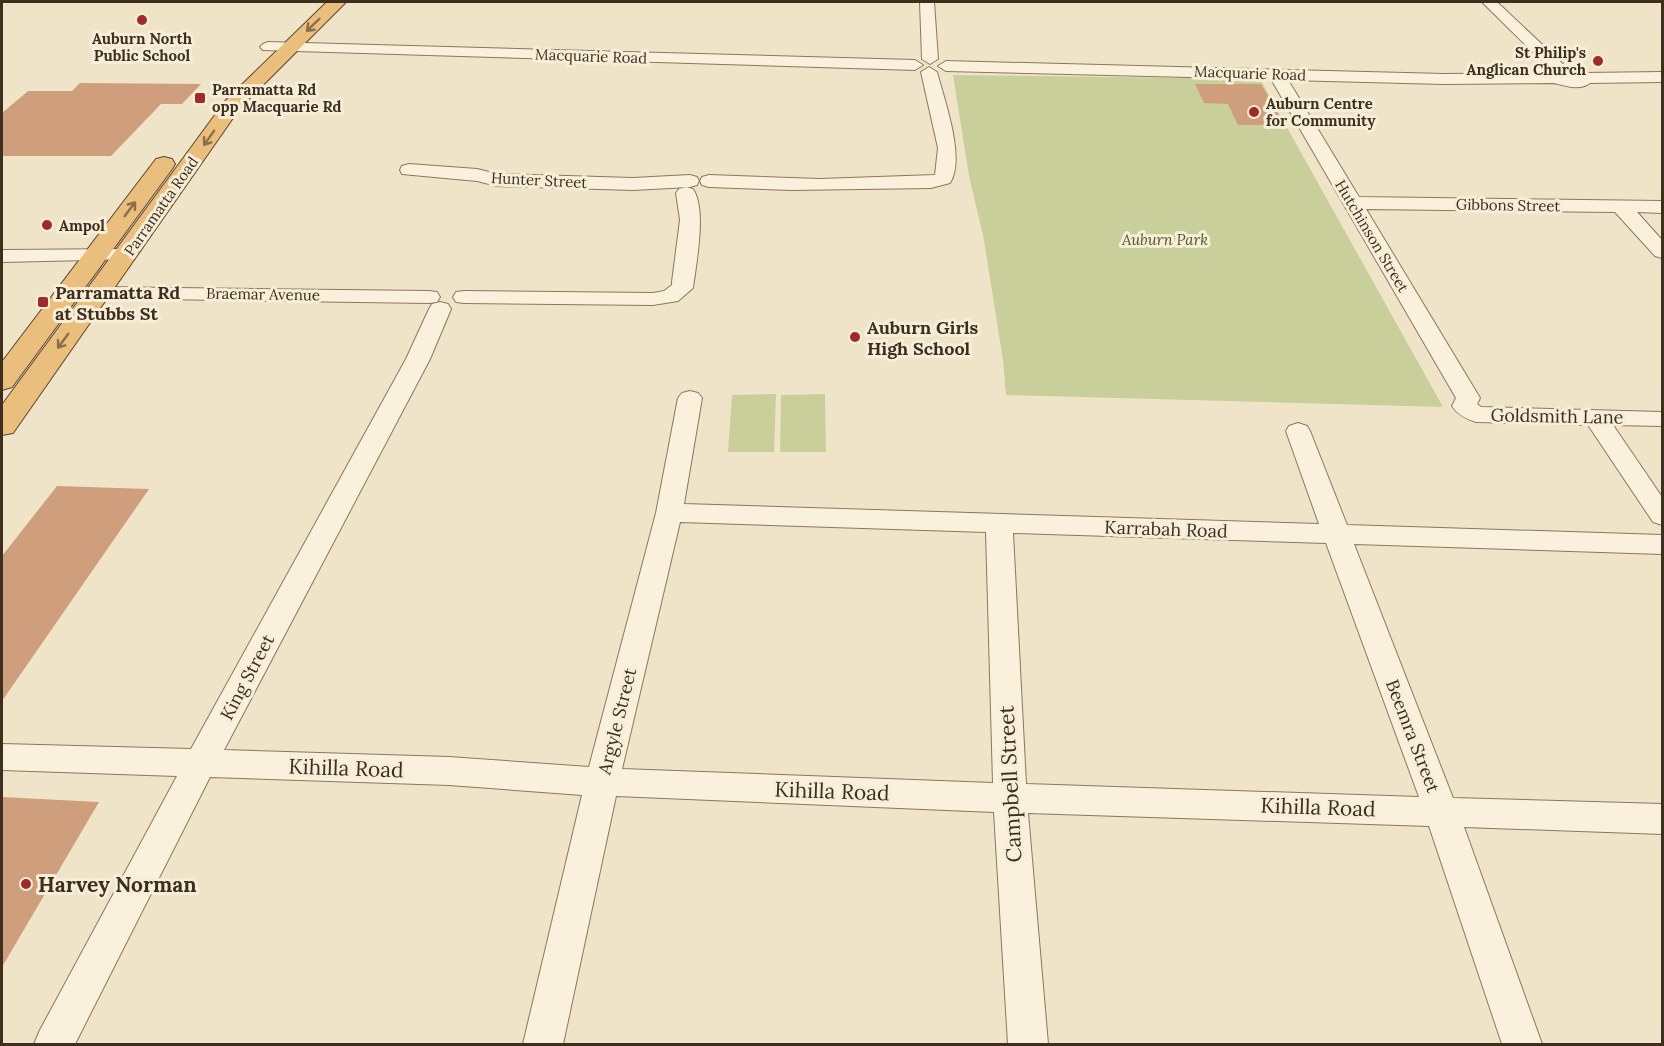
<svg xmlns="http://www.w3.org/2000/svg" width="1664" height="1046" font-family="Lora,serif">
<style>
.green{fill:#c9cf9b}
.building{fill:#cf9f7d}
.lines{fill:none;stroke-linecap:round;stroke-linejoin:round}
.minor-casing{stroke:#8d765c;stroke-width:2}
.trunk-casing{stroke:#5b4430;stroke-width:2}
.minor{fill:#faf1dc;fill-rule:evenodd}
.trunk{fill:#eabe7c;fill-rule:evenodd}
.oneway{stroke:#8b6f49}
.poi-dot{fill:#9e2a2b;stroke:#f7eed8;stroke-width:2}
.labels{text-anchor:middle;dominant-baseline:central;stroke-width:6;stroke-linejoin:round;paint-order:stroke}
.far-poi-label{font-size:15px;font-weight:bold;fill:#3d2e20;stroke:#f7eed8;text-anchor:start}
.far-street-label{font-size:15px;fill:#3d2e20;stroke:#f7eed8}
.far-park-label{font-size:15px;font-style:italic;fill:#4d5a26;stroke:#f7eed8}
.poi-label{font-size:18px;font-weight:bold;fill:#3d2e20;stroke:#f7eed8;text-anchor:start}
.street-label{font-size:18px;fill:#3d2e20;stroke:#f7eed8}
.near-street-label{font-size:21px;fill:#3d2e20;stroke:#f7eed8}
.near-poi-label{font-size:21px;font-weight:bold;fill:#3d2e20;stroke:#f7eed8;text-anchor:start}
</style>
<rect width="100%" height="100%" fill="#f0e4c8"/>
<!-- green -->
<g class="green">
<polygon points="953,75 1260,79 1443,407 1006,395 1003,360 983,235 969,176"/>
<polygon points="776,394 774,452 728,452 732,395"/>
<polygon points="825,394 826,452 780,452 781,395"/>
</g>
<!-- building -->
<g class="building">
<polygon points="80,83 201,84 182,104 161,104 111,156 2,156 2,113 28,91 72,91"/>
<polygon points="1195,84 1261,84 1281,119 1266,120 1269,125 1238,125 1228,104 1204,103"/>
<polygon points="57,486 149,489 2,701 2,556"/>
<polygon points="2,797 99,802 2,967"/>
</g>
<g class="lines">
<!-- minor casing -->
<g class="minor-casing">
<g id="minor">
<polygon points="920,2 934,2 938,59 930,64 922,59"/>
<path d="M1482,2H1497L1566,67L1568,70L1561,75L1576,77L1584,73L1662,72V82L1590,83C1580,91 1566,86 1554,83L1444,84L1288,80L1359,197L1662,201V213L1637,212L1662,240V258L1655,256L1615,212L1366,209L1480,398L1477,404L1481,407L1662,412V426L1613,425L1662,497V525L1653,522L1588,425L1476,422C1466,419 1458,415 1452,406L1456,398L1271,79L946,71L938,66L946,61L1444,74L1554,73Z"/>
<polygon points="268,42 915,60 923,65 915,70 263,50 260,47 263,44"/>
<path d="M929,67L937,72C944,99 966,159 950,183L931,188L792,190L709,187L702,185L700,181L702,177L709,175L820,179L935,175L938,148L921,72Z"/>
<polygon points="409,164 477,169 497,174 633,178 690,175 697,177 699,181 697,185 690,187 633,190 497,186 477,181 402,174 400,170 402,166"/>
<path d="M686,187L693,189C707,209 696,264 693,288L678,301L653,305L464,303L456,302L453,297L456,292L464,291L653,293L664,291L672,285V282L680,220L676,193L679,189Z"/>
<polygon points="126,249 133,251 136,255 133,259 2,262 2,250"/>
<polygon points="98,287 429,291 437,292 440,297 437,302 429,303 90,298 87,293 90,288"/>
<path d="M440,302L448,304L451,309L430,359L224,750L449,757L589,767L656,513L678,398L682,393L690,391L698,393L702,398L684,504L1319,524L1286,431L1289,426L1298,423L1307,426L1310,431L1347,525L1662,535V554L1354,544L1453,798L1662,804V834L1464,827L1542,1044H1502L1429,826L1028,813L1048,1044H1008L994,812L616,796L563,1044H523L582,795L449,785L210,777L75,1044H34L40,1030L177,776L2,770V744L191,749L406,359L429,309L432,304ZM680,522L986,532L993,783L622,769ZM1013,533L1326,543L1419,797L1026,784Z"/>
</g>
</g>
<!-- trunk casing -->
<g class="trunk-casing">
<g id="trunk">
<polygon points="327,2 346,2 240,108 13,433 2,435 2,405 226,100"/>
<polygon points="164,157 172,159 175,164 172,169 12,387 2,390 2,362 156,159"/>
</g>
</g>
<!-- minor -->
<use href="#minor" class="minor"/>
<!-- trunk -->
<use href="#trunk" class="trunk"/>
</g>
<!-- one-way arrows -->
<defs><path id="oneway-shaft" d="M-6 0H5M1.5-3L5.5 0L1.5 3" fill="none" stroke-width="1.6" stroke-linecap="round" stroke-linejoin="round" transform="scale(1.5)"/></defs>
<g class="oneway">
<use href="#oneway-shaft" transform="translate(313 25) rotate(136)"/>
<use href="#oneway-shaft" transform="translate(209 138) rotate(125)"/>
<use href="#oneway-shaft" transform="translate(130 209) rotate(-53)"/>
<use href="#oneway-shaft" transform="translate(63 341) rotate(126)"/>
</g>
<!-- markers -->
<g class="poi-dot">
<circle cx="142" cy="20" r="6"/>
<circle cx="1598" cy="61" r="6"/>
<rect x="194" y="92" width="12" height="12" rx="3"/>
<circle cx="1254" cy="112" r="6"/>
<circle cx="47" cy="225" r="6"/>
<rect x="37" y="296" width="12" height="12" rx="3"/>
<circle cx="855" cy="337" r="6"/>
<circle cx="26" cy="884" r="6"/>
</g>
<g class="labels">
<!-- far-poi labels -->
<g class="far-poi-label">
<text x="142" y="38" text-anchor="middle">Auburn North<tspan x="142" dy="17">Public School</tspan></text>
<text x="1586" y="52" text-anchor="end">St Philip's<tspan x="1586" dy="17">Anglican Church</tspan></text>
<text x="212" y="89">Parramatta Rd<tspan x="212" dy="17">opp Macquarie Rd</tspan></text>
<text x="1266" y="103">Auburn Centre<tspan x="1266" dy="17">for Community</tspan></text>
<text x="59" y="225">Ampol</text>
</g>
<!-- far-street labels -->
<g class="far-street-label">
<text transform="translate(591 56) rotate(2)">Macquarie Road</text>
<text transform="translate(1250 73) rotate(2)">Macquarie Road</text>
<text transform="translate(539 180) rotate(3)">Hunter Street</text>
<text transform="translate(1508 205) rotate(1)">Gibbons Street</text>
<text transform="translate(161 206) rotate(-55)">Parramatta Road</text>
<text transform="translate(1372 236) rotate(59)">Hutchinson Street</text>
<text transform="translate(263 294) rotate(1)">Braemar Avenue</text>
</g>
<!-- far-park labels -->
<g class="far-park-label">
<text x="1165" y="239">Auburn Park</text>
</g>
<!-- poi labels -->
<g class="poi-label">
<text x="55" y="292">Parramatta Rd<tspan x="55" dy="21">at Stubbs St</tspan></text>
<text x="867" y="327">Auburn Girls<tspan x="867" dy="21">High School</tspan></text>
</g>
<!-- street labels -->
<g class="street-label">
<text transform="translate(1557 416) rotate(1)">Goldsmith Lane</text>
<text transform="translate(1166 529) rotate(2)">Karrabah Road</text>
<text transform="translate(247 677) rotate(-62)">King Street</text>
<text transform="translate(617 721) rotate(-76)">Argyle Street</text>
<text transform="translate(1413 736) rotate(69)">Beemra Street</text>
</g>
<!-- near-street labels -->
<g class="near-street-label">
<text transform="translate(346 768) rotate(2)">Kihilla Road</text>
<text transform="translate(1010 784) rotate(-93)">Campbell Street</text>
<text transform="translate(832 791) rotate(2)">Kihilla Road</text>
<text transform="translate(1318 807) rotate(2)">Kihilla Road</text>
</g>
<!-- near-poi labels -->
<g class="near-poi-label">
<text x="38" y="884">Harvey Norman</text>
</g>
</g>
<!-- border -->
<rect width="1664" height="1046" fill="none" stroke="#3d2e20" stroke-width="6"/>
</svg>
